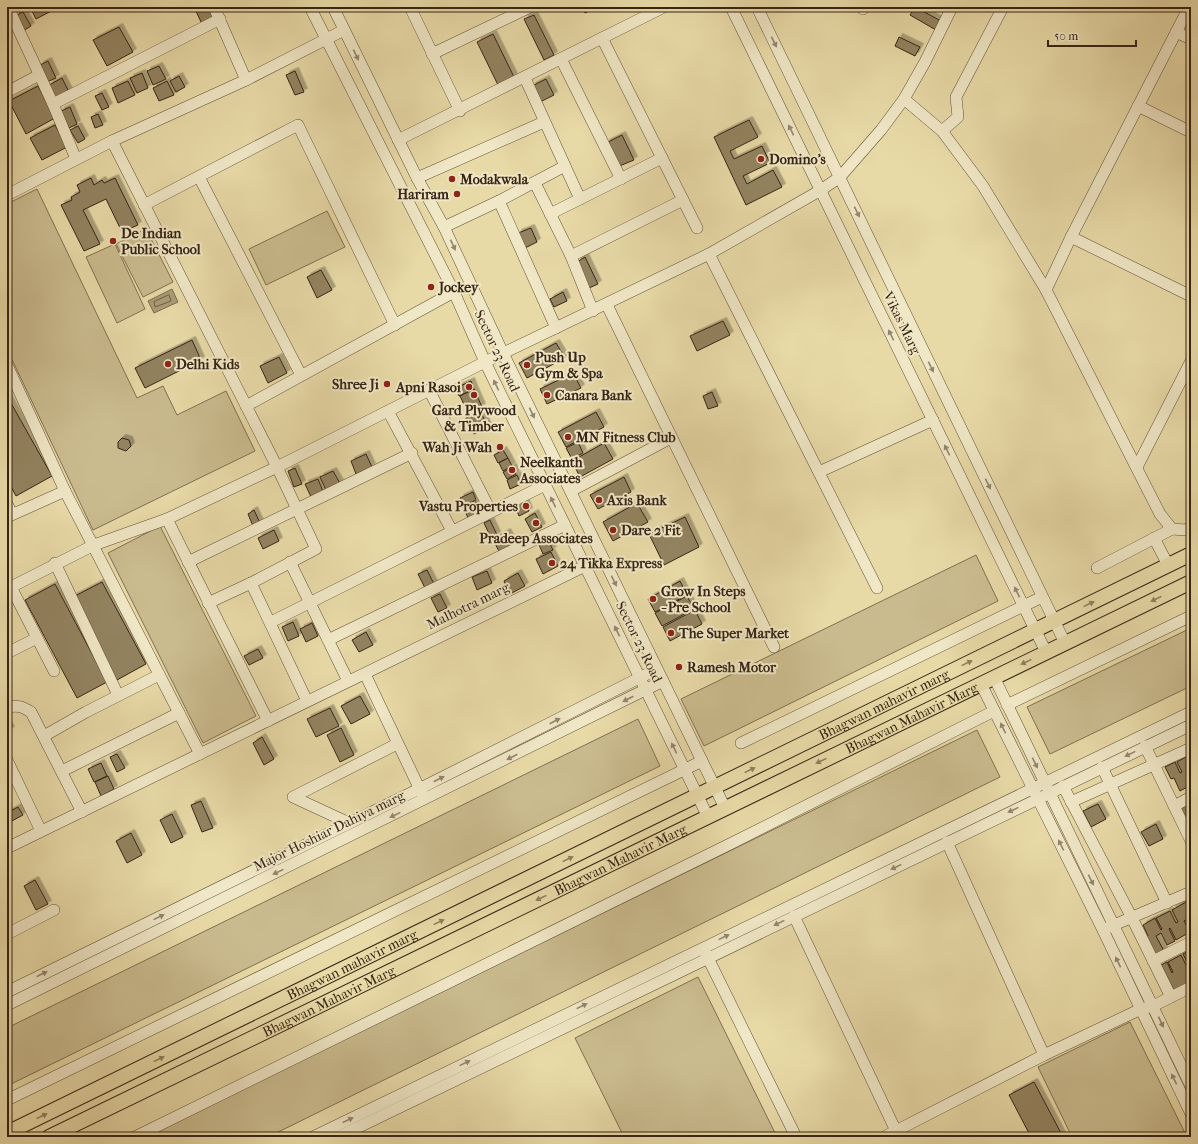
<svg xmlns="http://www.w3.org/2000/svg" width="1198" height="1144" font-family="'IM FELL French Canon',serif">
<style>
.green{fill:#cabb8e;stroke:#807052}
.water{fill:#ab9c75;stroke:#7c6c4f}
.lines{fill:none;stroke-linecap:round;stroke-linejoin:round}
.shore{stroke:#706045;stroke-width:1}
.building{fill:#938361;stroke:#362415;filter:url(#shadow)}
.minor-casing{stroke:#62523a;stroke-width:12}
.major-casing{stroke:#362415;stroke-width:16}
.minor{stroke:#f0e7c6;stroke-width:11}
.major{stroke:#e8daa7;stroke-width:14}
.oneway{fill:#93866e}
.oneway2{fill:#8f7f5e}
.poi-dot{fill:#8f2418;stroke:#f0e7c6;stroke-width:1.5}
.labels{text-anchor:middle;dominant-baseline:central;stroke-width:4;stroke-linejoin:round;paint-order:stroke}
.poi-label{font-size:14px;font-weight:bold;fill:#362415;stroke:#f0e7c6;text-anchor:start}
.street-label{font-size:14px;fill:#362415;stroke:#f0e7c6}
</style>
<defs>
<filter id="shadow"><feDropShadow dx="3.5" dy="-3.5" stdDeviation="0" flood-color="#0004"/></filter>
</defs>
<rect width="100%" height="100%" fill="#e8daa7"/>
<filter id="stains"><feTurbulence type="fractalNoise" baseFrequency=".005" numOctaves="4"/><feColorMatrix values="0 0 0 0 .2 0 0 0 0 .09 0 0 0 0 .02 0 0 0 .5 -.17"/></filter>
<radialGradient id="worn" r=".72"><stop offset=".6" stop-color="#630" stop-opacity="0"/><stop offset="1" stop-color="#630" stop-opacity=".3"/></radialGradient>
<!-- green -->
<g class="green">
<polygon points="37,189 137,398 163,386 177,415 226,391 255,451 93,530 7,349 7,204"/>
<polygon points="327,211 345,247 266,285 249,249"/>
<polygon points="146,229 173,282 143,297 116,244"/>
<polygon points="115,244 145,309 117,323 86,257"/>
<polygon points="160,526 256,716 203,743 108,553"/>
<polygon points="976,555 998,601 704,746 681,699"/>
<polygon points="1191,628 1191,686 1050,754 1027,707"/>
<polygon points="638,719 660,766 7,1086 7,1028"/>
<polygon points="977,730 1000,777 268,1137 145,1137"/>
<polygon points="698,977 777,1137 624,1137 575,1038"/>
<polygon points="1130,1022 1187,1137 1072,1137 1038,1067"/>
</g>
<!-- water -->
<polygon class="water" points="172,289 178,302 154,313 148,301"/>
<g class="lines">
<!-- shore -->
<polygon class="shore" points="169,295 171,301 155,307 154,302"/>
</g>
<!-- building -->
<g class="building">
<polygon points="30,7 59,7 36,19"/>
<polygon points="194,7 210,7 215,18 202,24"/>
<polygon points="582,7 597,7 585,13"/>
<polygon points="915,7 941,21 936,30 910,15"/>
<polygon points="23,12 31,26 23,31 15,16"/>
<polygon points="534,15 554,55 544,60 524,19"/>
<polygon points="119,27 133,52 107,66 93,40"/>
<polygon points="493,34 514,77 498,85 477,42"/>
<polygon points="899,37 920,47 915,56 895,46"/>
<polygon points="48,61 56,78 47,82 40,65"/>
<polygon points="159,66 166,79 153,85 147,71"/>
<polygon points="295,71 304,92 295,95 286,75"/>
<polygon points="142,73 148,88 137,93 130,78"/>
<polygon points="179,76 185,87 176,92 170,81"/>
<polygon points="62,78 69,92 56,99 49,85"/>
<polygon points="546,79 554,95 540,102 532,86"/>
<polygon points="128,81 135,95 118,103 112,88"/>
<polygon points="167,81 174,95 159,101 153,88"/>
<polygon points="38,86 55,118 26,134 9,101"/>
<polygon points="102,93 109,107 102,110 95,96"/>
<polygon points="70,107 77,124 69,128 61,111"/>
<polygon points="98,114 103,125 95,128 91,117"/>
<polygon points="749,120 758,137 730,151 734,159 762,146 770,163 743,176 747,184 773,170 782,187 746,205 714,137"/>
<polygon points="55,125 67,147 42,160 30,138"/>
<polygon points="78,126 85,139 78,143 70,130"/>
<polygon points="622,135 634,160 617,167 606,143"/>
<polygon points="91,178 94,185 102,180 104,183 115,178 138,225 122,232 106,199 83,210 100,244 84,251 61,205 72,200 71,197 80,192 77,185"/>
<polygon points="531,228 537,242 525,248 518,233"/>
<polygon points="585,257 598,284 589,288 577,262"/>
<polygon points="321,270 332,290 317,298 307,277"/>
<polygon points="563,292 567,301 554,307 550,299"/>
<polygon points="723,321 730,335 697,351 690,336"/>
<polygon points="192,340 201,360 145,388 135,368"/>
<polygon points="556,343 565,358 527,378 519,363"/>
<polygon points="279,357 287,373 268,383 260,366"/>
<polygon points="573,373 581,388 547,404 540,389"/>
<polygon points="471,381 474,389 459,396 456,388"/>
<polygon points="474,389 482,407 468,413 460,396"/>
<polygon points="712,392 718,406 708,409 703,396"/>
<polygon points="7,396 52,476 16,496 7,479"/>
<polygon points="480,411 488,427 474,434 466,418"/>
<polygon points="596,412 604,427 566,447 558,432"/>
<polygon points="122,438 129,440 131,446 126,451 118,448 118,442"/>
<polygon points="578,442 583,453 572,459 566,448"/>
<polygon points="604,443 613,459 580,477 572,461"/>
<polygon points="503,450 508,458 498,463 494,455"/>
<polygon points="366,454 372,467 356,474 351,461"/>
<polygon points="508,458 512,466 503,471 499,463"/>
<polygon points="513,467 516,474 507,479 503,472"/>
<polygon points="295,468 302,484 294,487 288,471"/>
<polygon points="333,471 340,483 326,490 320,477"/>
<polygon points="517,475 521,484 510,489 507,480"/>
<polygon points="624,477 631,492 598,509 590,495"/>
<polygon points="318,479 324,494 312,499 305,484"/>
<polygon points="473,492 476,500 464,506 460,498"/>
<polygon points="524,499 529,511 519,516 514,504"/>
<polygon points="476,502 481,512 468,518 464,508"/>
<polygon points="637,503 648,522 613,541 603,522"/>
<polygon points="254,510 260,523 253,526 248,514"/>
<polygon points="535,513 542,527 532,532 525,519"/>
<polygon points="685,517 699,547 664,565 649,534"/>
<polygon points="490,520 497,535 491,538 484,523"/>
<polygon points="274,530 279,541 263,549 258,538"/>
<polygon points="507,532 514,545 500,553 493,540"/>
<polygon points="546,536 553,550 543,554 537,540"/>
<polygon points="551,552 558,566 543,574 536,559"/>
<polygon points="427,570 434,584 425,588 418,574"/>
<polygon points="487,571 492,583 477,590 472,577"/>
<polygon points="518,573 525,586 510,594 504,581"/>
<polygon points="680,581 687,595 655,612 648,599"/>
<polygon points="102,582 146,664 117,680 73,597"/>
<polygon points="55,584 107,682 77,698 25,600"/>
<polygon points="440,594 447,608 438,612 431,598"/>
<polygon points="687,596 694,609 662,626 655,613"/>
<polygon points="695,610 702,624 670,641 663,627"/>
<polygon points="293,622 299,636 288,641 282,627"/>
<polygon points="312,623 318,636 306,642 300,629"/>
<polygon points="366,632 373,645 359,652 352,640"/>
<polygon points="258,649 263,658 249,665 244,656"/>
<polygon points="360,696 370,714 351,724 341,706"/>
<polygon points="330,708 339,726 316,737 307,719"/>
<polygon points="7,723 11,730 7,732"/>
<polygon points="341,728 354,755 340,762 327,735"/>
<polygon points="262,737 274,759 264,765 253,743"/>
<polygon points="117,754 125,768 117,772 110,757"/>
<polygon points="1191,754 1191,770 1189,771 1191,785 1180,791 1174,778 1171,779 1165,767 1175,762 1180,773 1182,772 1177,762"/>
<polygon points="101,763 107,776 94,782 88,769"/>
<polygon points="108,776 114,789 101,796 95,782"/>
<polygon points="201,801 213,828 202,832 191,805"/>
<polygon points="1185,802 1191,814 1191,834 1177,806"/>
<polygon points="1098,804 1106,819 1091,827 1083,811"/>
<polygon points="18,807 23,815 10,822 7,813"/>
<polygon points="172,814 183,837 171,843 160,820"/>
<polygon points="1156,824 1163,839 1149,846 1141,832"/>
<polygon points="131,833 142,855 127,863 116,841"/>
<polygon points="35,880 48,904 36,910 24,886"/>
<polygon points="1191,899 1191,910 1187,902"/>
<polygon points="1186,902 1191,913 1191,930 1186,920 1184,921 1190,932 1176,940 1170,928 1169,929 1175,941 1167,945 1161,933 1156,936 1164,951 1154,956 1145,938 1148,936 1143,925 1155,918 1161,930 1162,929 1156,918 1170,911 1176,923 1178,922 1172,910"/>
<polygon points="1191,950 1191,982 1174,991 1161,965 1167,962 1172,973 1173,972 1168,962 1181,955 1186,965 1188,964 1183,954"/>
<polygon points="1034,1082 1063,1137 1031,1137 1009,1095"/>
</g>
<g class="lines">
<!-- minor casing -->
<g class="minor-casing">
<g id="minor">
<polyline points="8,7 53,104 76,159"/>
<polyline points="214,7 246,80"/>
<polyline points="310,7 454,292 485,362 708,817"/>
<polyline points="333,7 417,178 444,227 503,353 725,808"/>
<polyline points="410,7 460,111"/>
<polyline points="731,7 1046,652"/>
<polyline points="757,7 1065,643"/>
<polyline points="863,9 864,7"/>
<polyline points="1176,32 1191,39"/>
<polyline points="602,38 697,228"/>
<polyline points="432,54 530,7"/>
<polyline points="561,59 621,179"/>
<polyline points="525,78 580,199"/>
<polyline points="7,92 39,75"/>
<polyline points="904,99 942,131 983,186 1046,290 1160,514 1172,529 1186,530 1191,527"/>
<polyline points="53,104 220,19"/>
<polyline points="1138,106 1191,132"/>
<polyline points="942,131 958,117 956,97 1003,7"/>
<polyline points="398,140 664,7"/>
<polyline points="112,141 277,467 316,549 251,583 208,603"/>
<polyline points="199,177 301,375"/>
<polyline points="417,178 544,122"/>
<polyline points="535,183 571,256 593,311"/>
<polyline points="7,195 112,141 246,80 344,30"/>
<polyline points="499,201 556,328"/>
<polyline points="144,205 298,125 395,325"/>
<polyline points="550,214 662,158"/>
<polyline points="444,227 499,201 565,166"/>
<polyline points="1071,237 1191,296"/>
<polyline points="709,254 877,588"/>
<polyline points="571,256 683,200"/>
<polyline points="1046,290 1071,237 1189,7"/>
<polyline points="607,305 774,647"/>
<polyline points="7,365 65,491 200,754"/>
<polyline points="429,390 491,512"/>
<polyline points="246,406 454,292"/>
<polyline points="388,411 452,531"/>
<polyline points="1137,467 1191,361"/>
<polyline points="819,472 933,420"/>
<polyline points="571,491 671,438"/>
<polyline points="7,504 12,514"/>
<polyline points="7,517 65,491"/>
<polyline points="167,519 268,721"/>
<polyline points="1154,538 1168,565"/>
<polyline points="188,562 412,453"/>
<polyline points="290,562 348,681"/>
<polyline points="55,563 118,695"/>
<polyline points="1097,568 1172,529"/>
<polyline points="251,583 307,701"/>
<polyline points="11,587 54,671"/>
<polyline points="7,589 94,545 167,519 277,467 485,362 709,254 821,190 840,177 881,130 904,99 925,62 952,7"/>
<polyline points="271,622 545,485"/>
<polyline points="328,640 565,525"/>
<polyline points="7,653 37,638"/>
<polyline points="365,674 422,794"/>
<polyline points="994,677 1191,1086"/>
<polyline points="981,684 1103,930 1191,1114"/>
<polyline points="1007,705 1191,616"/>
<path d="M7,708C16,704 23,707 31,712L82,812"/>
<polyline points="44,736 86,712 159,675"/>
<polyline points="741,743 1042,597"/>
<polyline points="1145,746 1191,841"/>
<polyline points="7,760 41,831"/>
<polyline points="1102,767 1167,903"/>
<polyline points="62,771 179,713"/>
<polyline points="1063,786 1132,918 1171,997"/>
<polyline points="1071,802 1191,748"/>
<polyline points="1174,806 1191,797"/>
<polyline points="349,823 293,797 397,744"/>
<polyline points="947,842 1044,1055"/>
<polyline points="7,848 585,566"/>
<polyline points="794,916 896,1131"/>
<polyline points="1107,928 1191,892"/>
<polyline points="7,934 54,910"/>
<polyline points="705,952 796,1137"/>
<polyline points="1153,961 1191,942"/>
<polyline points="7,992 419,789 657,669"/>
<polyline points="7,1005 663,681"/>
<polyline points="7,1100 702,761"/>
<polyline points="135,1137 732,843 994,711"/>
<polyline points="313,1137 1191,712"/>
<polyline points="338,1137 1191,725"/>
<polyline points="884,1137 1044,1055 1141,1009 1153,1006 1191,987"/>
</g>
</g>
<!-- major casing -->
<g class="major-casing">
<g id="major">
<path id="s1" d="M7,1133L1191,554"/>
<path id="s2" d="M49,1137L1191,582"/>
</g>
</g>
<!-- minor -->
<use href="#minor" class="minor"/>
<!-- major -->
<use href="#major" class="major"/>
</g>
<!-- one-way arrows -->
<defs><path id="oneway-solid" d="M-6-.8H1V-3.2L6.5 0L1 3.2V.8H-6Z"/></defs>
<g class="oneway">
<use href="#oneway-solid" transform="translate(774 42) rotate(64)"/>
<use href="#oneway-solid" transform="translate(356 55) rotate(64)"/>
<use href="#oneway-solid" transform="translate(791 130) rotate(-116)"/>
<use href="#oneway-solid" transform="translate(857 212) rotate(64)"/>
<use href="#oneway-solid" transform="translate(453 245) rotate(65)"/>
<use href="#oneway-solid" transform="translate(891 335) rotate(-116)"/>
<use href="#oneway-solid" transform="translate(931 367) rotate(64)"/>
<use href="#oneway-solid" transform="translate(496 385) rotate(-116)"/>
<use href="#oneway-solid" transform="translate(532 413) rotate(64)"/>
<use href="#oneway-solid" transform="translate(947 450) rotate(-116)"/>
<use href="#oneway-solid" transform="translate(988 484) rotate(64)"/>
<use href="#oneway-solid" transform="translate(553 502) rotate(-116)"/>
<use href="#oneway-solid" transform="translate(614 581) rotate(64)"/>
<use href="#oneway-solid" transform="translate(1017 592) rotate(-116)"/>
<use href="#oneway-solid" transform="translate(617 631) rotate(-116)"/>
<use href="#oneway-solid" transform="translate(628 699) rotate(153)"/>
<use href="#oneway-solid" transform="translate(555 721) rotate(-27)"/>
<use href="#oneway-solid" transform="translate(1003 728) rotate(-116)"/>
<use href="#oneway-solid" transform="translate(674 748) rotate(-116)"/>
<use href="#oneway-solid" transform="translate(1130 754) rotate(154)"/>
<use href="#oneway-solid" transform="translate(512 757) rotate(153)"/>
<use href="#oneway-solid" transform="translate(1035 763) rotate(64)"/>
<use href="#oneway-solid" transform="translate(439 779) rotate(-27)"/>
<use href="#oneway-solid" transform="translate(1013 810) rotate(154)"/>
<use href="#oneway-solid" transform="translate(395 815) rotate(154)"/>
<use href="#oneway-solid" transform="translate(1061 845) rotate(-116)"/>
<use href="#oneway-solid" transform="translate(896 867) rotate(154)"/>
<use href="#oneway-solid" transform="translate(278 872) rotate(154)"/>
<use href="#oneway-solid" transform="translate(1091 880) rotate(64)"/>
<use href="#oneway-solid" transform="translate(159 917) rotate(-26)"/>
<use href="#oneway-solid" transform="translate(779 923) rotate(154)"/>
<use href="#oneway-solid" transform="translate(724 937) rotate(-26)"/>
<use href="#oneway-solid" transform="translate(1118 962) rotate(-116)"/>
<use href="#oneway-solid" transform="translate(42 974) rotate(-26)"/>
<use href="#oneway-solid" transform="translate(582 1006) rotate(-26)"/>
<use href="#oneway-solid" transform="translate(1161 1022) rotate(65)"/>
<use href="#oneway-solid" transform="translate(465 1063) rotate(-26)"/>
<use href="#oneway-solid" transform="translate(1174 1079) rotate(-116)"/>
<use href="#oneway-solid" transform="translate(348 1120) rotate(-26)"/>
</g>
<g class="oneway2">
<use href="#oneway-solid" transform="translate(1156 599) rotate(154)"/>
<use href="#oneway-solid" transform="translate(1089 604) rotate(-26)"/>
<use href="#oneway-solid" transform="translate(1026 662) rotate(154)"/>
<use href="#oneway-solid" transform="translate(967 663) rotate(-26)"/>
<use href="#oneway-solid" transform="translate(821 761) rotate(154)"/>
<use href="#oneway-solid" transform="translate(750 770) rotate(-26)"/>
<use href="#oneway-solid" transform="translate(568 859) rotate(-26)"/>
<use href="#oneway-solid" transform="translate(541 898) rotate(154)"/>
<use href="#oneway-solid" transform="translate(439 922) rotate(-26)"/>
<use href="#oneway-solid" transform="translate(159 1059) rotate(-26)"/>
<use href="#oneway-solid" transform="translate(42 1116) rotate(-26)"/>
</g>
<!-- markers -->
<g class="poi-dot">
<circle cx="761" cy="159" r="4"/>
<circle cx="452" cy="179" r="4"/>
<circle cx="457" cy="194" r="4"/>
<circle cx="113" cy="241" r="4"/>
<circle cx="431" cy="287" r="4"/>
<circle cx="168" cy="364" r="4"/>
<circle cx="527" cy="365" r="4"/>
<circle cx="387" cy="384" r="4"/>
<circle cx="469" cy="387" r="4"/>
<circle cx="474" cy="395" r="4"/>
<circle cx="547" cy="395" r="4"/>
<circle cx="568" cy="437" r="4"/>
<circle cx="500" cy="447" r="4"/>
<circle cx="512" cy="470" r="4"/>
<circle cx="599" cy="500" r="4"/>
<circle cx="526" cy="506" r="4"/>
<circle cx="536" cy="523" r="4"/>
<circle cx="613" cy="530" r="4"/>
<circle cx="552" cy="563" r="4"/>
<circle cx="653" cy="599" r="4"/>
<circle cx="671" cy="633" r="4"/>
<circle cx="679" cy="667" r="4"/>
</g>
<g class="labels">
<!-- poi labels -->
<g class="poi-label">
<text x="769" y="159">Domino's</text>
<text x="460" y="179">Modakwala</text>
<text x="449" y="194" text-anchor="end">Hariram</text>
<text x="121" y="233">De Indian<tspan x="121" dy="16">Public School</tspan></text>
<text x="439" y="287">Jockey</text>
<text x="535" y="357">Push Up<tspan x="535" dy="16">Gym &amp; Spa</tspan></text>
<text x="176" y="364">Delhi Kids</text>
<text x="379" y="384" text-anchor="end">Shree Ji</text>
<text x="461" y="387" text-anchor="end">Apni Rasoi</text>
<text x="555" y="395">Canara Bank</text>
<text x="474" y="410" text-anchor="middle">Gard Plywood<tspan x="474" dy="16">&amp; Timber</tspan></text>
<text x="576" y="437">MN Fitness Club</text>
<text x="492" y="447" text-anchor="end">Wah Ji Wah</text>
<text x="520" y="462">Neelkanth<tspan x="520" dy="16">Associates</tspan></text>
<text x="607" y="500">Axis Bank</text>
<text x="518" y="506" text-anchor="end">Vastu Properties</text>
<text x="621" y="530">Dare 2 Fit</text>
<text x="536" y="538" text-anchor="middle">Pradeep Associates</text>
<text x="560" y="563">24 Tikka Express</text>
<text x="661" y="591">Grow In Steps<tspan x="661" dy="16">- Pre School</tspan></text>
<text x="679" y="633">The Super Market</text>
<text x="687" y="667">Ramesh Motor</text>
</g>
<!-- street labels -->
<g class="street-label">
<text transform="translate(902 323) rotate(64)">Vikas Marg</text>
<text transform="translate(497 351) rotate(65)">Sector 23 Road</text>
<text transform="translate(468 606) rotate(-26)">Malhotra marg</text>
<text transform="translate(639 642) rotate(64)">Sector 23 Road</text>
<text stroke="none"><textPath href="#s1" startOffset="976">Bhagwan mahavir marg</textPath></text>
<text stroke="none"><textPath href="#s2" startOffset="959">Bhagwan Mahavir Marg</textPath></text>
<text transform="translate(329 831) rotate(-26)">Major Hoshiar Dahiya marg</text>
<text stroke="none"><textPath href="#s2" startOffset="635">Bhagwan Mahavir Marg</textPath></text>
<text stroke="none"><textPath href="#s1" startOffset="384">Bhagwan mahavir marg</textPath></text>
<text stroke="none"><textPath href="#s2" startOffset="311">Bhagwan Mahavir Marg</textPath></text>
</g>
</g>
<!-- margin -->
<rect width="1198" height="1144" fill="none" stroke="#e8daa7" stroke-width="24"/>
<rect x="8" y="8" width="1182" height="1128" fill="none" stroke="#362415" stroke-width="2"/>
<rect x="12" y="12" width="1174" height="1120" fill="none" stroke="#362415"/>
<!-- scale -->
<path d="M1048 40v6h88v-6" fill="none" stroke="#362415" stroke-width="2"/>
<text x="1054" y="40" font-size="12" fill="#362415" stroke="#f0e7c6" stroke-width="3" paint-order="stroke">50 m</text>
<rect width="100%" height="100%" filter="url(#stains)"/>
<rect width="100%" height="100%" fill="url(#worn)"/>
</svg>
